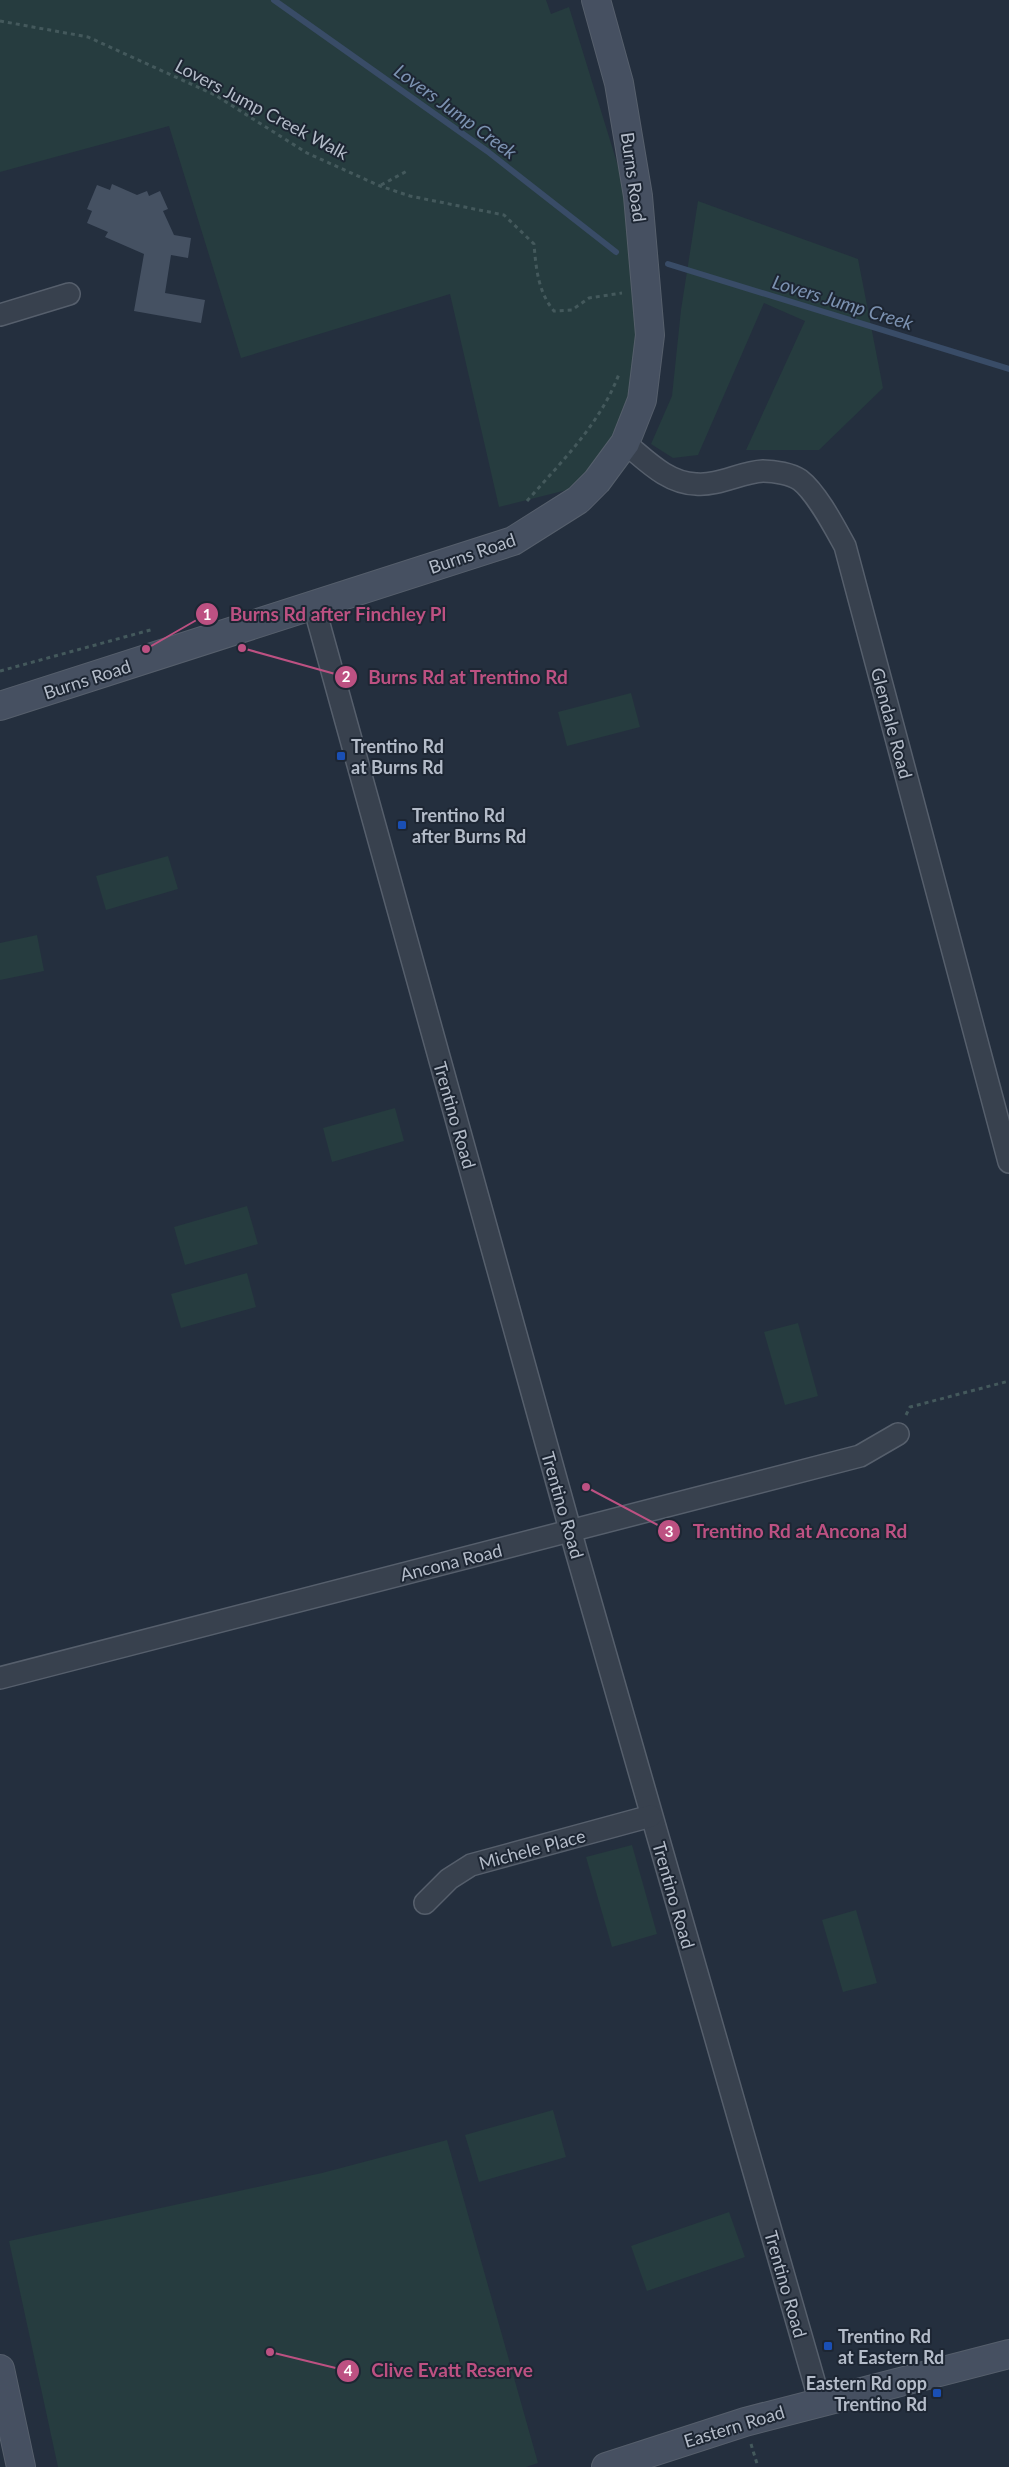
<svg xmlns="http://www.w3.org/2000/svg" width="1009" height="2467" font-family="Lato,sans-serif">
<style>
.green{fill:#263c3f}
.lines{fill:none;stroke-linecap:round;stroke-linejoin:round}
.stream{stroke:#394c67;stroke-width:6}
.building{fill:#455162}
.minor-casing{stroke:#565f6c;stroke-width:24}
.secondary-casing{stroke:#565f6c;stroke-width:30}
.path{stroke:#44595c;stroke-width:3;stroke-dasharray:4 4;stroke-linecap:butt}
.minor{stroke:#38414e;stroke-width:21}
.secondary{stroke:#465061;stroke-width:28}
.transit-dot{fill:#1a4fb4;stroke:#1d2633;stroke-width:2}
.labels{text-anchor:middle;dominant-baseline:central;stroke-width:4;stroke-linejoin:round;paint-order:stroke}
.street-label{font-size:18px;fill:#b4bcc9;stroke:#1d2633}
.poi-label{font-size:18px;font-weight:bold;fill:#b4bcc9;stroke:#1d2633;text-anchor:start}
.water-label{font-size:19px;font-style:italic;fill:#7c92b1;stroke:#1d2633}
.leader{fill:none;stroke:#bd5182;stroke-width:2}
.callout-dot{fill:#bd5182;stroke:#1d2633;stroke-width:2}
.mark-label{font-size:15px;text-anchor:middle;font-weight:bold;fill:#fff}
.callout-label{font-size:19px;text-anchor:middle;font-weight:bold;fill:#bd5182;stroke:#1d2633;stroke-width:4;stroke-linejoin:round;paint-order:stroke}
</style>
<rect width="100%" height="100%" fill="#242f3e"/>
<!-- green -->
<g class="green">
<polygon points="0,0 546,0 551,14 569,7 626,192 640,350 612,453 571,489 499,507 450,294 241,358 169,126 0,172"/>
<polygon points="698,201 858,259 883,388 819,450 746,450 805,321 764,303 698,455 673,458 651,444 672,396 681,310"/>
<polygon points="631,693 640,727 567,746 558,712"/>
<polygon points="168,856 178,889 106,910 96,876"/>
<polygon points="37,935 44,971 0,980 0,943"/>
<polygon points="395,1108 404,1141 332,1162 323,1128"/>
<polygon points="247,1206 258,1244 185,1265 174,1227"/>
<polygon points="247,1273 256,1307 181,1328 171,1294"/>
<polygon points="798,1323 818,1396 785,1405 764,1332"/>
<polygon points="632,1845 657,1934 612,1947 586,1857"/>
<polygon points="856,1910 877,1983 843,1992 822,1920"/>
<polygon points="553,2110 566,2157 479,2182 465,2135"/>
<polygon points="447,2140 538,2463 526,2467 58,2467 9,2241 322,2173"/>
<polygon points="729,2212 745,2257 647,2291 631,2246"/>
</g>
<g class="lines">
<!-- stream -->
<g class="stream">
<polyline points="274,0 487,151 616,252"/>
<polyline points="668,264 1009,369"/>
</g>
</g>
<!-- building -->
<polygon class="building" points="112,184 137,195 147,191 149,196 160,191 168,209 163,211 174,235 191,238 188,258 171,255 165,293 205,300 201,323 134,311 144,254 105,237 108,232 87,223 92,211 87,209 97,185 110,190"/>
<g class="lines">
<!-- minor casing -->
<g class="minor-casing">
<g id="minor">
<polyline points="0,315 69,294"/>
<path d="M625,443C646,460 667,483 696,484C719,486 741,472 763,471C775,471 791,474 800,480C817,493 835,528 845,546L1009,1162"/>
<polyline points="314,606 576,1551 820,2402"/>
<polyline points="0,1678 860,1456 898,1434"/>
<polyline points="425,1903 449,1879 471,1865 651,1816"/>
</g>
</g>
<!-- secondary casing -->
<g class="secondary-casing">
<g id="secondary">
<polyline points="0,706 513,541 578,500 597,481 625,443 642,400 650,335 638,196 619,83 596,0"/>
<polyline points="0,2369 21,2467"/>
<polyline points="606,2467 745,2422 1009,2354"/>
</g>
</g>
<!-- path -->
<g class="path">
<path d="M0,21L88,37L215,95L307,153L380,186L410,196L504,215L534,244C536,268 538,292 554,311L572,310L589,298L622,293"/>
<polyline points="381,185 407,171"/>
<path d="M527,501C562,461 600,424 619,374"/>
<polyline points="0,671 154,629"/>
<polyline points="906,1415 910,1407 1009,1381"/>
<polyline points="751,2444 758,2467"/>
</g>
<!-- minor -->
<use href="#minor" class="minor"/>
<!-- secondary -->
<use href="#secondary" class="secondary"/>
</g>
<!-- markers -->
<g class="transit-dot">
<rect x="336" y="751" width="10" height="10" rx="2.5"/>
<rect x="397" y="820" width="10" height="10" rx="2.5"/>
<rect x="823" y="2341" width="10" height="10" rx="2.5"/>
<rect x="932" y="2388" width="10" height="10" rx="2.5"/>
</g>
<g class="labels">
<!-- street labels -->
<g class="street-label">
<text transform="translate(262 109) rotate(28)">Lovers Jump Creek Walk</text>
<text transform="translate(634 177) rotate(82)">Burns Road</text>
<text transform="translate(472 553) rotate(-19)">Burns Road</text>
<text transform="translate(87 679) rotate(-18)">Burns Road</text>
<text transform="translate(892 723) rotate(75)">Glendale Road</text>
<text transform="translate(455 1115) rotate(74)">Trentino Road</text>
<text transform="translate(563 1505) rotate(74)">Trentino Road</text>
<text transform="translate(451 1562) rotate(-14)">Ancona Road</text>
<text transform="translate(532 1849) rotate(-15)">Michele Place</text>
<text transform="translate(674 1895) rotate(74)">Trentino Road</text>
<text transform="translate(786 2284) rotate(74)">Trentino Road</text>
<text transform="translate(734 2426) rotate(-17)">Eastern Road</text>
</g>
<!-- poi labels -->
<g class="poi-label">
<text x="351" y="746">Trentino Rd<tspan x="351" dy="21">at Burns Rd</tspan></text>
<text x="412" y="815">Trentino Rd<tspan x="412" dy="21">after Burns Rd</tspan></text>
<text x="838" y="2336">Trentino Rd<tspan x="838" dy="21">at Eastern Rd</tspan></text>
<text x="927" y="2383" text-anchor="end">Eastern Rd opp<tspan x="927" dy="21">Trentino Rd</tspan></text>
</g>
<!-- water labels -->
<g class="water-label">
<text transform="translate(456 111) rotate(36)">Lovers Jump Creek</text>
<text transform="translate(843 302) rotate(17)">Lovers Jump Creek</text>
</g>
</g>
<!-- callouts -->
<path class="leader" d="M146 649L207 614M242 648L346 677M586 1487L669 1531M270 2352L348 2371"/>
<g class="callout-dot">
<circle cx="146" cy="649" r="5"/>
<circle cx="242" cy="648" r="5"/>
<circle cx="586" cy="1487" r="5"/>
<circle cx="270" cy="2352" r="5"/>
<circle cx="207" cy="614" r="12"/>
<circle cx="346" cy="677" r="12"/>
<circle cx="669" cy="1531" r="12"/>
<circle cx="348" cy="2371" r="12"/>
</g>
<g class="mark-label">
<text x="207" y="620">1</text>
<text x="346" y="682">2</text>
<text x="669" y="1537">3</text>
<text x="348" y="2376">4</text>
</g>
<g class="callout-label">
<text x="338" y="621">Burns Rd after Finchley Pl</text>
<text x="468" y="684">Burns Rd at Trentino Rd</text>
<text x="800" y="1538">Trentino Rd at Ancona Rd</text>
<text x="452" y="2377">Clive Evatt Reserve</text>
</g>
</svg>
